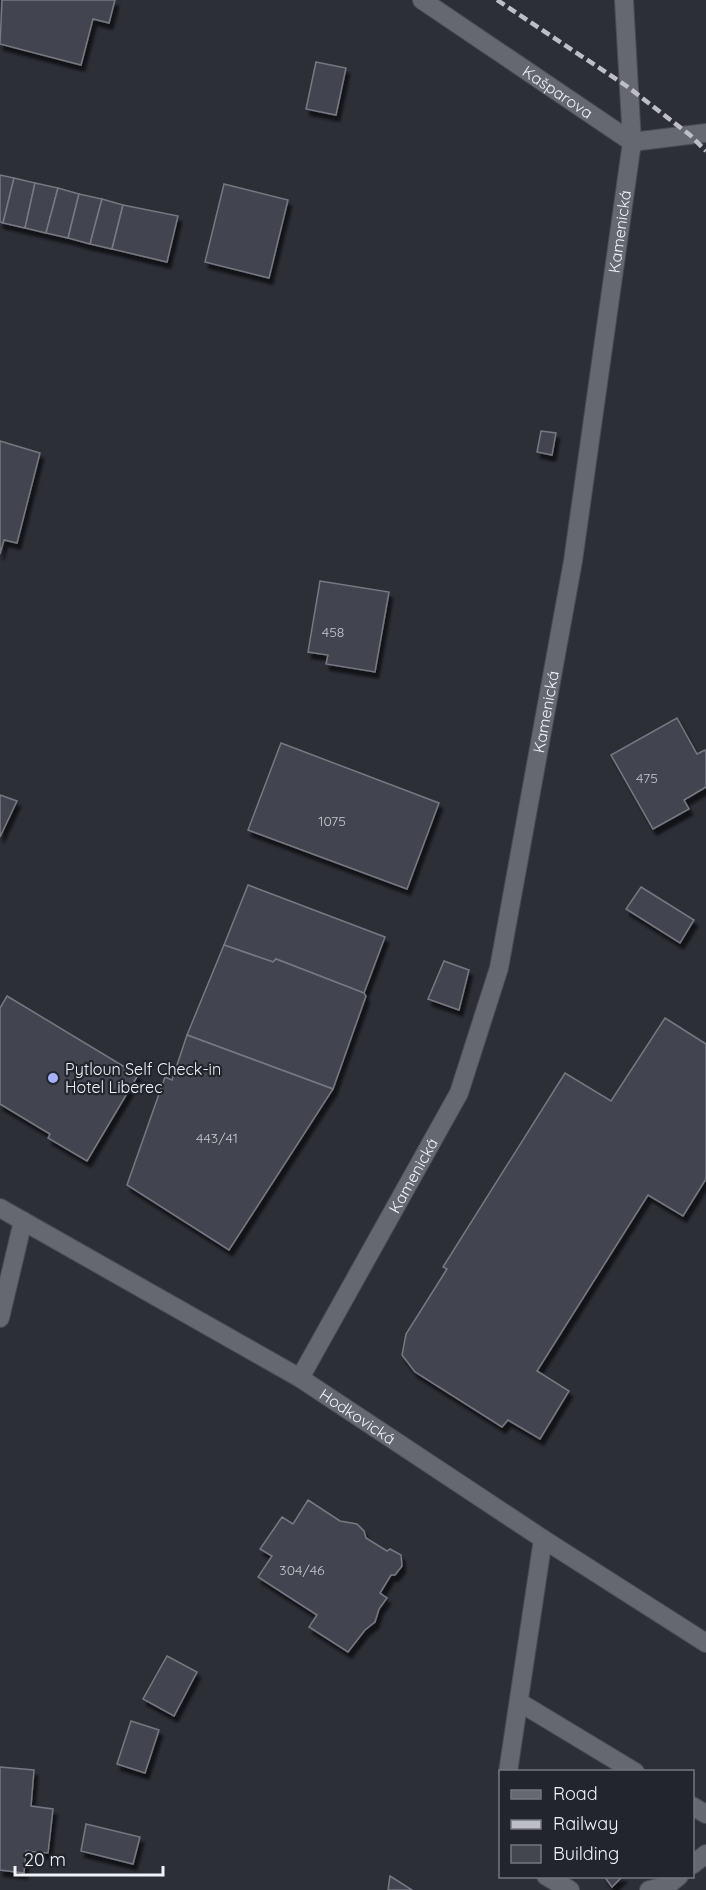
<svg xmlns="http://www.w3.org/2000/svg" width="706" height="1890" font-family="Quicksand,sans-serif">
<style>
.building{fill:#43454f;stroke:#767882;stroke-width:1.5;filter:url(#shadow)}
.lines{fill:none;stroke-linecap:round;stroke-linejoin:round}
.minor-casing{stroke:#4a4c53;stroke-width:20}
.minor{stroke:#656771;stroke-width:18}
.rail{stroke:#bebfc6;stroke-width:4.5;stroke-dasharray:9 4.5;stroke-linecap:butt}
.poi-dot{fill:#a6b1fc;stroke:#23252d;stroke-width:2}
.labels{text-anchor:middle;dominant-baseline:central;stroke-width:4.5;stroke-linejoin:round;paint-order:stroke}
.number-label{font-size:14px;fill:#c6c8ce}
.street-label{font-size:16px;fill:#f2f3f9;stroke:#23252d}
.poi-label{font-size:16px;fill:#f2f3f9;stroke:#23252d;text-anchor:start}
</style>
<defs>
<filter id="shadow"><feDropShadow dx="3.5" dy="6" stdDeviation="1.5" flood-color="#0009"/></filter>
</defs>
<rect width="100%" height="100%" fill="#2d2f37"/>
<!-- building -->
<g class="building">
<polygon points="2,0 115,0 109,23 93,19 81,65 0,44"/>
<polygon points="316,62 346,68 336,115 306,109"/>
<polygon points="0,175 14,178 3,223 0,222"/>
<polygon points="14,178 35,183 25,228 3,223"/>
<polygon points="35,183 58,188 46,233 25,228"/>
<polygon points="224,184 288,200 269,278 205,262"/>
<polygon points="58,188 79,194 68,238 46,233"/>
<polygon points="79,194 102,199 90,244 68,238"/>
<polygon points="102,199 123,205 112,249 90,244"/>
<polygon points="123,205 178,216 167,262 112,249"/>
<polygon points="541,431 556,433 552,455 537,452"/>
<polygon points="0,441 40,453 17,543 4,540 0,554"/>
<polygon points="320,581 389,592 375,672 326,664 328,655 308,652"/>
<polygon points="677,718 697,754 705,750 706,752 706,787 684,800 689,809 653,829 611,755"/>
<polygon points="281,743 439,803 407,889 248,830"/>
<polygon points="0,795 17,801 0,837"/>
<polygon points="248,885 385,937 364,993 276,959 273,962 224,945"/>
<polygon points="641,887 694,920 680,943 626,909"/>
<polygon points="224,945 273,962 276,959 364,993 366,996 333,1089 187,1035"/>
<polygon points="444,961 469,970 459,1010 428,999"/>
<polygon points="7,996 138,1075 87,1161 48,1138 50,1134 0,1104 0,1008"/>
<polygon points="665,1018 706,1044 706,1179 683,1216 648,1195 537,1371 569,1391 540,1439 508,1420 502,1427 415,1372 402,1355 406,1334 447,1269 443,1267 565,1073 611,1101"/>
<polygon points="187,1035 333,1089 229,1250 127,1185 165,1077 172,1080"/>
<polygon points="308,1500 340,1521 357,1524 364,1531 366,1538 387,1551 390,1549 401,1555 402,1566 395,1575 391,1575 380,1593 387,1598 379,1609 375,1622 365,1630 348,1652 309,1627 317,1615 258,1577 272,1556 260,1549 282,1517 293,1524"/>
<polygon points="167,1656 197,1672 174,1716 143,1699"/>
<polygon points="131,1721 159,1730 145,1773 117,1764"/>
<polygon points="0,1767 34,1770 31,1806 53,1809 48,1853 26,1851 24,1873 0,1870"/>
<polygon points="86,1824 140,1837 133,1864 81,1851"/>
<polygon points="390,1876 412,1890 388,1890"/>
<polygon points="604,1876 623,1876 612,1887"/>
</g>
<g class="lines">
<!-- minor casing -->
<g class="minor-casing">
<g id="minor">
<path id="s1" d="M422,0L632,142L706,133"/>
<path id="s2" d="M0,1208L300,1378L543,1539L706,1643"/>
<polyline points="0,1318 23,1221"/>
<path id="s3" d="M300,1378L459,1093L499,968L573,561L632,142L624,0"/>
<polyline points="519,1702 635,1772"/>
<polyline points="508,1772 543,1539"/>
<polyline points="692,1806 706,1814"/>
<polyline points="692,1865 706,1854"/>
<polyline points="546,1876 570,1890"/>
<polyline points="649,1890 667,1886 679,1876"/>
</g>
</g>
<!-- minor -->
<use href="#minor" class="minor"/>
<!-- rail -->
<polyline class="rail" points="497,0 628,87 690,135 706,151"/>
</g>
<!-- markers -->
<circle class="poi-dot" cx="53" cy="1078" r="6"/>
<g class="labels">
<!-- number labels -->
<g class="number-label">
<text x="333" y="632">458</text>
<text x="647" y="778">475</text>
<text x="332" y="821">1075</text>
<text x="217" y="1138">443/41</text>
<text x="302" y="1570">304/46</text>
</g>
<!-- street labels -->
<g class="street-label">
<text stroke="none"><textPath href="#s1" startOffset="164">Kašparova</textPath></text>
<text stroke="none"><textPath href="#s3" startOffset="1204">Kamenická</textPath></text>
<text stroke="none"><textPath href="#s3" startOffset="718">Kamenická</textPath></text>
<text stroke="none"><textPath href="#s3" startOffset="232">Kamenická</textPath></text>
<text stroke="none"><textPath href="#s2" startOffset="414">Hodkovická</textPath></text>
</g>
<!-- poi labels -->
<g class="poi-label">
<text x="65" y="1069">Pytloun Self Check-in<tspan x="65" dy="18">Hotel Liberec</tspan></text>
</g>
</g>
<!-- legend -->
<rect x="499" y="1770" width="195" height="108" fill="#23252d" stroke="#76777f" stroke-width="1.5"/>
<rect x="511" y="1790" width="30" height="9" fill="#656771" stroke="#76777f" stroke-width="1.5"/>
<text x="553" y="1800" font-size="18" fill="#f2f3f9">Road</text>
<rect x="511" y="1820" width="30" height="9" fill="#bebfc6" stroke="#76777f" stroke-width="1.5"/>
<text x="553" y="1830" font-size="18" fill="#f2f3f9">Railway</text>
<rect x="511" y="1845" width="30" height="18" fill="#43454f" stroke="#76777f" stroke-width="1.5"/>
<text x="553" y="1860" font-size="18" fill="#f2f3f9">Building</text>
<!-- scale -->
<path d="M15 1866v9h148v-9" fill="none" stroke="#f2f3f9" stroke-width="3"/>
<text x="24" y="1866" font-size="18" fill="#f2f3f9" stroke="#23252d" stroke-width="4.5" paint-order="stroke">20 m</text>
</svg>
